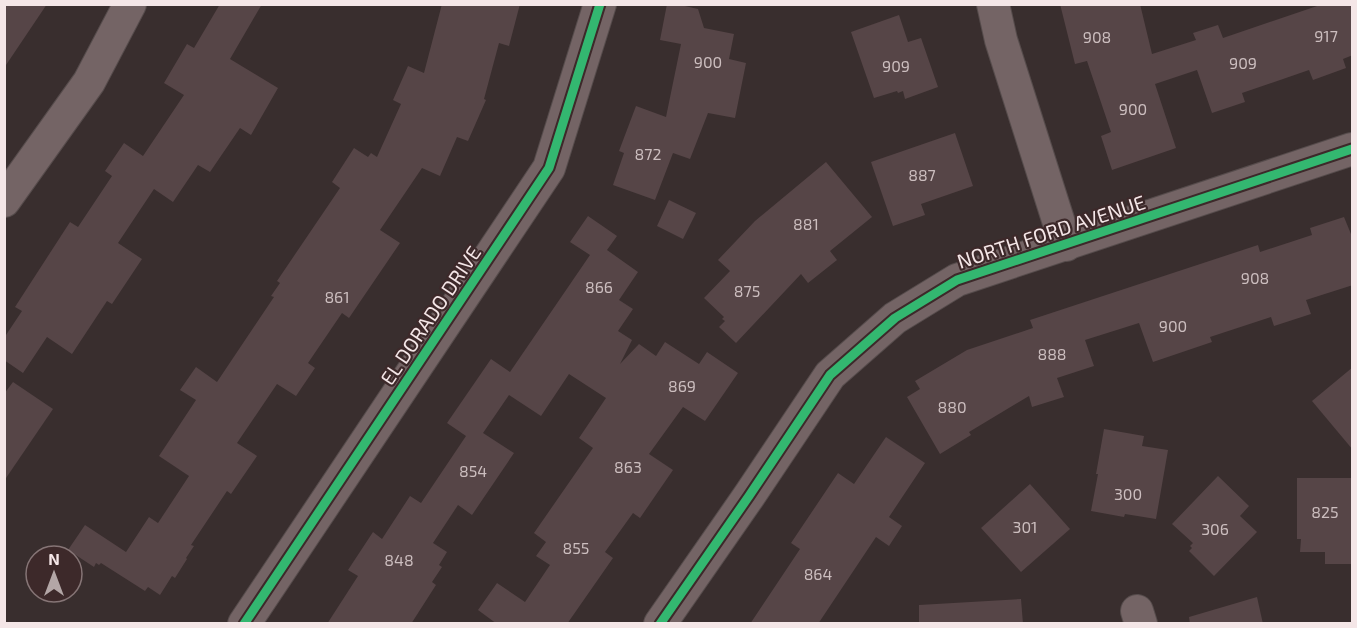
<svg xmlns="http://www.w3.org/2000/svg" width="1357" height="628" font-family="'Exo 2',sans-serif">
<style>
.building{fill:#564547}
.lines{fill:none;stroke-linecap:round;stroke-linejoin:round}
.minor-casing{stroke:#564c4c;stroke-width:34}
.minor{stroke:#746465;stroke-width:32}
.cycleway-casing{stroke:#3d292a;stroke-width:13}
.cycleway{stroke:#33b770;stroke-width:9}
.labels{text-anchor:middle;dominant-baseline:central;stroke-width:4.5;stroke-linejoin:round;paint-order:stroke}
.number-label{font-size:16px;fill:#ccbebf}
.street-label{font-size:20px;fill:#f4e6e7;stroke:#3d292a}
</style>
<rect width="100%" height="100%" fill="#392e2e"/>
<!-- building -->
<g class="building">
<polygon points="4,4 47,4 4,68"/>
<polygon points="220,4 262,4 230,59 278,88 251,135 240,128 210,172 198,165 173,202 154,189 118,243 142,259 112,304 107,301 72,354 47,337 23,373 4,360 4,338 22,311 15,307 70,222 78,227 112,176 105,171 124,143 143,156 184,95 164,83 187,44 194,48"/>
<polygon points="442,4 520,4 509,46 499,43 484,99 486,100 468,141 457,137 440,176 422,168 380,230 400,243 349,318 342,313 308,363 315,368 296,396 277,384 237,443 257,456 231,494 227,491 191,545 194,546 186,558 187,559 175,578 172,576 160,595 148,587 145,591 101,563 99,565 96,563 94,567 68,550 85,525 126,552 149,517 158,523 189,476 159,456 196,400 180,390 196,367 217,382 274,297 271,296 280,283 277,281 340,188 332,182 354,148 368,157 371,153 377,157 401,104 393,100 408,66 424,73"/>
<polygon points="667,4 676,4 698,9 704,28 734,34 729,59 746,63 735,118 708,113 690,159 673,153 655,200 613,185 624,153 619,151 636,106 666,117 681,44 660,40"/>
<polygon points="1060,4 1140,4 1152,54 1196,40 1193,33 1218,25 1223,38 1323,4 1353,4 1353,55 1343,59 1346,68 1313,80 1309,70 1242,93 1245,102 1212,113 1197,70 1155,84 1176,148 1112,170 1101,136 1111,132 1087,61 1075,64"/>
<polygon points="899,15 908,42 921,38 938,87 905,99 903,91 898,93 897,91 874,98 851,32"/>
<polygon points="955,133 973,186 921,204 925,215 893,226 871,162"/>
<polygon points="826,162 872,217 830,251 837,260 808,283 801,274 736,343 719,327 725,321 722,319 724,317 704,298 730,271 718,260 755,221"/>
<polygon points="669,200 696,213 683,239 657,226"/>
<polygon points="588,216 617,236 607,250 638,272 619,300 633,309 618,331 632,340 620,364 639,344 656,356 665,342 699,364 707,352 738,373 705,421 683,407 649,454 673,470 640,518 633,513 605,552 613,558 567,624 497,624 478,610 497,583 525,602 550,565 536,556 546,542 534,533 593,448 579,438 606,398 569,374 541,416 509,395 483,433 514,453 472,515 458,505 433,543 447,552 439,565 442,567 432,582 436,585 411,624 327,624 358,576 348,570 373,532 382,539 410,496 421,503 466,436 447,423 491,359 510,372 590,255 570,242"/>
<polygon points="1344,217 1353,239 1353,285 1306,300 1311,314 1274,326 1271,317 1210,337 1212,342 1153,362 1139,323 1085,340 1094,366 1057,378 1064,397 1032,407 1029,396 969,432 971,435 940,454 907,397 920,389 915,381 967,350 1033,328 1030,320 1258,245 1260,252 1312,235 1310,228"/>
<polygon points="1353,367 1353,450 1312,401"/>
<polygon points="13,382 53,409 4,481 4,394"/>
<polygon points="1104,429 1144,436 1142,446 1168,450 1156,519 1125,514 1124,517 1091,511 1098,474 1096,474"/>
<polygon points="886,437 925,463 889,517 902,526 889,546 876,537 818,624 750,624 800,549 791,543 838,473 854,484"/>
<polygon points="1218,476 1249,506 1240,516 1257,532 1214,576 1189,551 1192,548 1190,546 1193,543 1172,524"/>
<polygon points="1297,478 1353,478 1353,564 1325,564 1325,552 1300,552 1301,539 1297,539"/>
<polygon points="1030,484 1070,529 1021,572 981,528"/>
<polygon points="1257,597 1263,624 1190,624 1189,617"/>
<polygon points="1021,599 1023,624 919,624 919,605"/>
</g>
<g class="lines">
<!-- minor casing -->
<g class="minor-casing">
<g id="minor">
<polyline points="993,4 1001,40 1066,245"/>
<polyline points="4,201 89,82 130,4"/>
<polyline points="1137,611 1141,624"/>
<polyline points="244,624 549,168 600,4"/>
<polyline points="660,624 749,496 830,375 895,318 957,280 1352,149"/>
</g>
</g>
<!-- minor -->
<use href="#minor" class="minor"/>
<!-- cycleway casing -->
<g class="cycleway-casing">
<g id="cycleway">
<polyline points="244,624 549,168 600,4"/>
<polyline points="660,624 749,496 830,375 895,318 957,280 1352,149"/>
</g>
</g>
<!-- cycleway -->
<use href="#cycleway" class="cycleway"/>
</g>
<g class="labels">
<!-- number labels -->
<g class="number-label">
<text x="1326" y="35">917</text>
<text x="1097" y="36">908</text>
<text x="708" y="61">900</text>
<text x="1243" y="62">909</text>
<text x="896" y="65">909</text>
<text x="1133" y="108">900</text>
<text x="648" y="153">872</text>
<text x="922" y="174">887</text>
<text x="806" y="223">881</text>
<text x="1255" y="277">908</text>
<text x="599" y="286">866</text>
<text x="747" y="290">875</text>
<text x="337" y="296">861</text>
<text x="1173" y="325">900</text>
<text x="1052" y="353">888</text>
<text x="682" y="385">869</text>
<text x="952" y="406">880</text>
<text x="628" y="466">863</text>
<text x="473" y="470">854</text>
<text x="1128" y="493">300</text>
<text x="1325" y="511">825</text>
<text x="1025" y="526">301</text>
<text x="1215" y="528">306</text>
<text x="576" y="547">855</text>
<text x="399" y="559">848</text>
<text x="818" y="573">864</text>
</g>
<!-- street labels -->
<g class="street-label">
<text transform="translate(1051 231) rotate(-18)">NORTH FORD AVENUE</text>
<text transform="translate(430 315) rotate(-56)">EL DORADO DRIVE</text>
</g>
</g>
<!-- border -->
<rect width="1357" height="628" fill="none" stroke="#f4e6e7" stroke-width="12"/>
<!-- north arrow -->
<g transform="translate(54 574)"><circle r="28" fill="#3d292a" stroke="#867576" stroke-width="1.5"/>
<path d="M0-4.5L10 22L0 15L-10 22Z" fill="#b3a6a6"/>
<text y="-9" font-size="16" font-weight="bold" text-anchor="middle" fill="#f4e6e7">N</text>
</g>
</svg>
